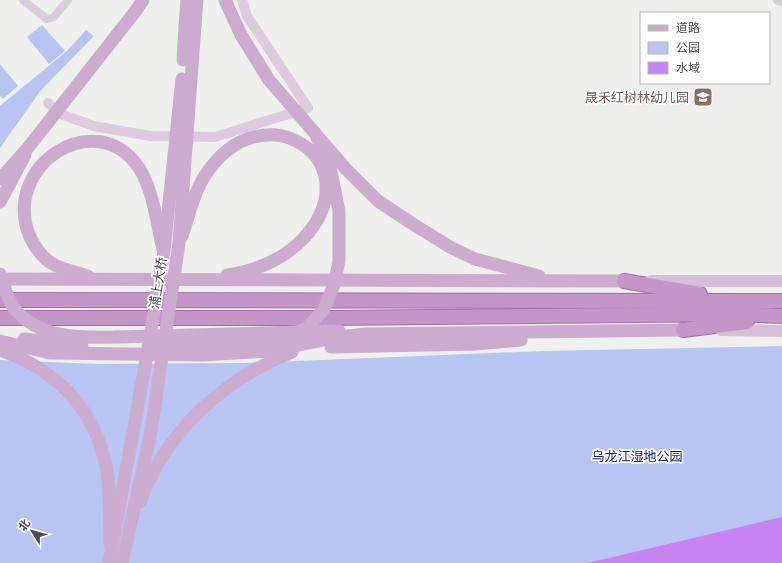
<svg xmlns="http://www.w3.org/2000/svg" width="782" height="563" font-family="Roboto,'Noto Sans SC',sans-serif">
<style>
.green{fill:#b8c4f1}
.water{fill:#c783f1}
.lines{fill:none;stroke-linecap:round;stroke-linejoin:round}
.trunk-casing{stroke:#a76dab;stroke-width:16}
.minor{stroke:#dccbdf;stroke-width:8}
.tertiary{stroke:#dccbdf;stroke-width:10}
.secondary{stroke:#d6bfd8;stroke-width:12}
.primary{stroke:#cbabce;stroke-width:13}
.trunk{stroke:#c396c7;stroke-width:14}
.primary-bridge{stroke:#cbabce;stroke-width:13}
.labels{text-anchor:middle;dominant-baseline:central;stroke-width:3.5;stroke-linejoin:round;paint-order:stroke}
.education-label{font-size:13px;fill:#785e54;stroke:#fff;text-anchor:end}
.street-label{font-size:13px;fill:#59455c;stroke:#fff}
.park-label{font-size:13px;fill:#111b81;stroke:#fff}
</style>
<rect width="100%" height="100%" fill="#eff0ed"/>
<!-- green -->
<g class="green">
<polygon points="42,25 65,51 49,64 27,37"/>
<polygon points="86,30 94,36 41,90 0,148 0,106 68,50"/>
<polygon points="0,64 18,86 3,99 0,96"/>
<polygon points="782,346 782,534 651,563 0,563 0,360 97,364 245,363 543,351"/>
</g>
<!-- water -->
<polygon class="water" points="782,517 782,563 588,563"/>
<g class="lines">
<!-- trunk casing -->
<g class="trunk-casing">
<g id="trunk">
<polyline points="624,281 700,294"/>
<polyline points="0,300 782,301"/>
<polyline points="0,318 328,318 736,314 782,316"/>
<polyline points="683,330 747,322"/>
</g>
</g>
<!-- minor -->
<polyline class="minor" points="23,0 47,19 54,17 68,0"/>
<!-- tertiary -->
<g class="tertiary">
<polyline points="778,0 782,1"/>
<polyline points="48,103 63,115 94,126 150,136 215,137 308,108 247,16 242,0"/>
</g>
<!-- secondary -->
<g class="secondary">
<polyline points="651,281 782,281"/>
<polyline points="721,330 782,331"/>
</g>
<!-- primary -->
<g class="primary">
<polyline points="225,0 241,35"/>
<polyline points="134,13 143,0"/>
<polyline points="195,25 197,0"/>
<polyline points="185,26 187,0"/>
<polyline points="0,202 25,155"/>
<path d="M182,236C189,215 194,192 206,174C265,86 374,163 303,239C282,260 256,271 227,275"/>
<polyline points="475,259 539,276"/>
<path d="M88,276C77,272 63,270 53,264C43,259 35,247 30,237C0,166 96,104 139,168C153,189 157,225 163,249"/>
<polyline points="0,279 624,281"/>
<polyline points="117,337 339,331"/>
<polyline points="24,339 82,346"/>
<polyline points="0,341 50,353 203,355 269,351 339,337 366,334 683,330"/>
<polyline points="153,346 184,345"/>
<polyline points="331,347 475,344 521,340"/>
<path d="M0,350C58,370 96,410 107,471C111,494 109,521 110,544"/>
<path d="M140,502C166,431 223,380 292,352"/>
</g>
<!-- trunk -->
<use href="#trunk" class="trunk"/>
<!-- primary-bridge -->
<g class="primary-bridge">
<polyline points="241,35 269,80 345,168 378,201 416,226 450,247 475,259"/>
<polyline points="183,60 185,26"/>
<polyline points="0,179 27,149 134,13"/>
<path d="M0,274C4,285 7,298 14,308C38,339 81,338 117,337"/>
<polyline points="184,345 245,343 281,340 308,327 324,309 334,285 339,261 339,211 330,167 315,133"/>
<polyline points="109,563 146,361 164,251 182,79"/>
<polyline points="122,563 151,431 179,243 195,25"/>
</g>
</g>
<!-- icons -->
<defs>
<g id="school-square" transform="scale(1)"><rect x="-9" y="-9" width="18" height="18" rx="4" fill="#8d6e63" stroke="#fff"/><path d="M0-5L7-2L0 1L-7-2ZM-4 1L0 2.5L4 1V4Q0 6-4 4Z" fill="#fff"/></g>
</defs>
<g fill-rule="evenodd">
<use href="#school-square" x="703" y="97"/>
</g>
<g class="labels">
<!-- education labels -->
<g class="education-label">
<text x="689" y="97">晟禾红树林幼儿园</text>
</g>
<!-- street labels -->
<g class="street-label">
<text transform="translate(158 283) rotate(-81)">浦上大桥</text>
</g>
<!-- park labels -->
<g class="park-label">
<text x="637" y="456">乌龙江湿地公园</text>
</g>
</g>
<!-- legend -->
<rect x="640" y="12" width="130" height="72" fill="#ffffff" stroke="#bdb5be"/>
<rect x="648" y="25" width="20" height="6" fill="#cbabce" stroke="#bdb5be"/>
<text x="676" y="32" font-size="12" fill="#59455c">道路</text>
<rect x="648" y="42" width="20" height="12" fill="#b8c4f1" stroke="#bdb5be"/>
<text x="676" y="52" font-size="12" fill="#59455c">公园</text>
<rect x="648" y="62" width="20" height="12" fill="#c783f1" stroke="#bdb5be"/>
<text x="676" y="72" font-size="12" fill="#59455c">水域</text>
<!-- north arrow -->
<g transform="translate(32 531) rotate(307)" stroke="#ffffff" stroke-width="3" paint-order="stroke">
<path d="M0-3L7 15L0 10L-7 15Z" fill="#59455c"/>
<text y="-6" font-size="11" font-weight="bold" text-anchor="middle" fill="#59455c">北</text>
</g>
</svg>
